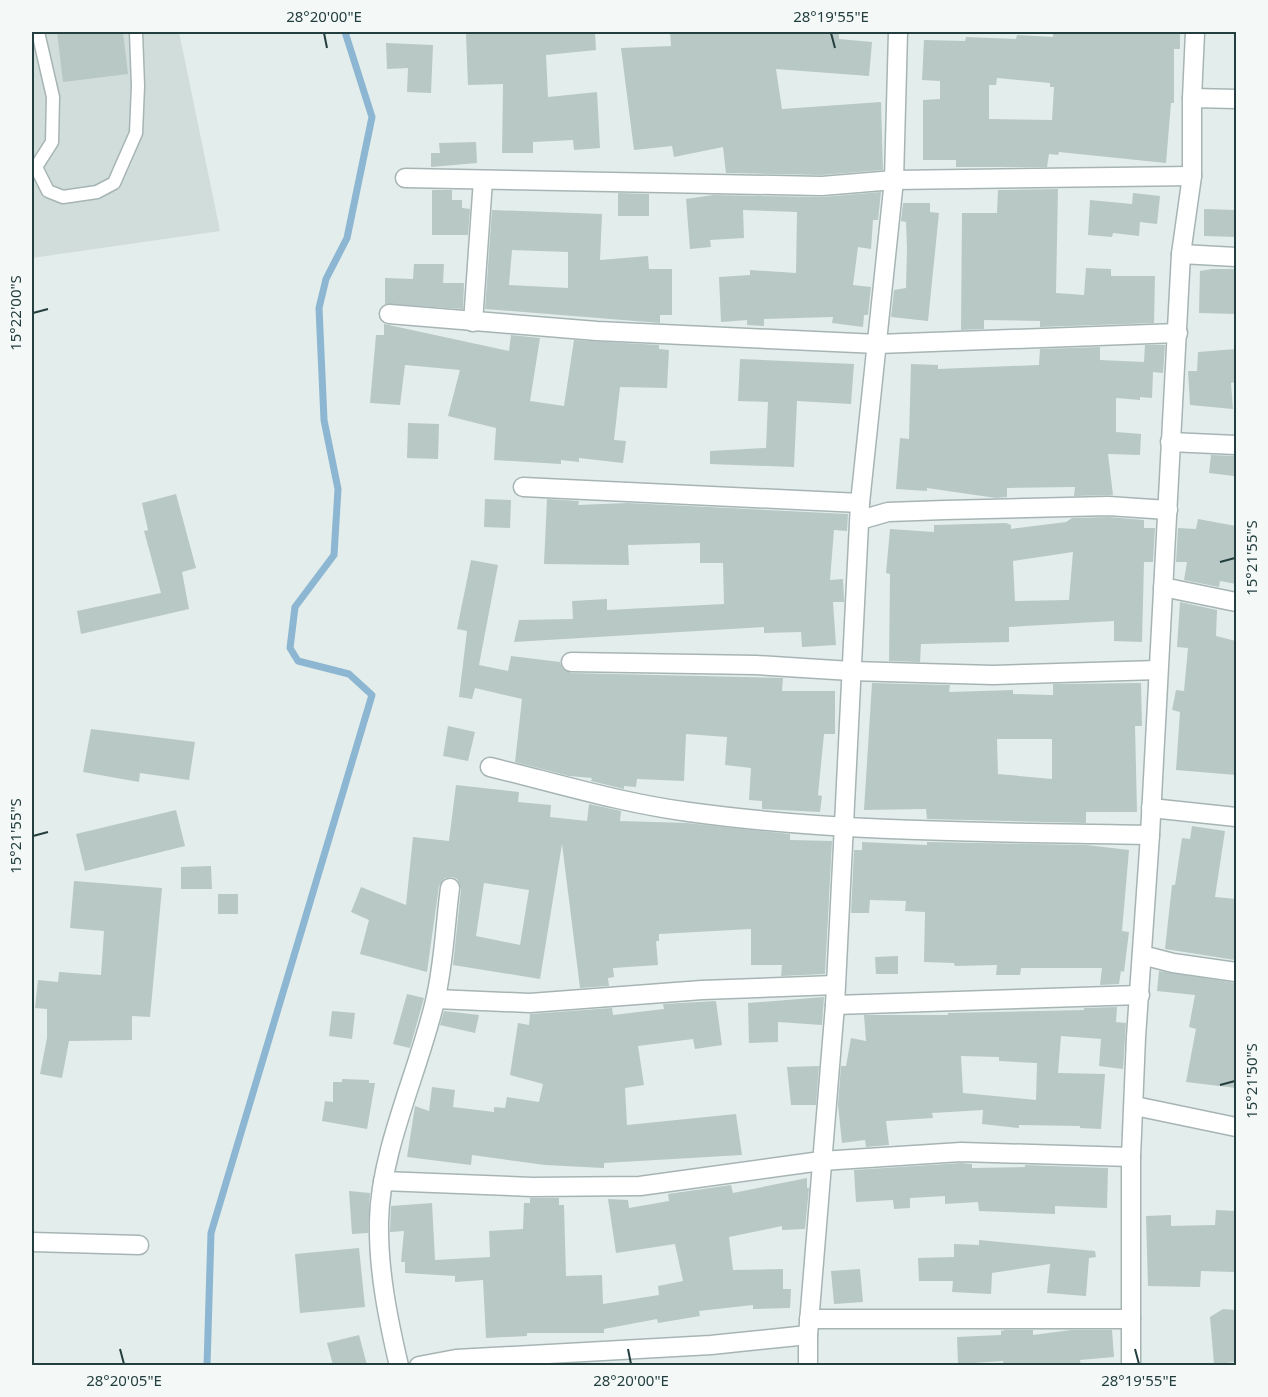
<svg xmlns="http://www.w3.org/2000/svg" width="1268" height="1397" font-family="'Noto Sans',sans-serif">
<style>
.built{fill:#d1ddda}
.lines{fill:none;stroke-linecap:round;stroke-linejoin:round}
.stream{stroke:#8cb6d1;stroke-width:7}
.building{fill:#b8c8c5;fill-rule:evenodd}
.service-casing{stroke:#a6b5b4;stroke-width:15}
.minor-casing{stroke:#a6b5b4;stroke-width:21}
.service{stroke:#fff;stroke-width:12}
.minor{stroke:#fff;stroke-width:18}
.ticks{fill:none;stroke:#233e3e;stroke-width:2}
.neatline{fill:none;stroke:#233e3e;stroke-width:2}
.ticks-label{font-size:15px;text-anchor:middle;fill:#233e3e}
</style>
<rect width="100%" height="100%" fill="#e3edeb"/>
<!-- built -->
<polygon class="built" points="32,32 179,32 220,231 32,258"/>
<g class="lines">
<!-- stream -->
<polyline class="stream" points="207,1366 211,1233 372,695 349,674 298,661 290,648 295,607 334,555 338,489 324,420 319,308 326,279 347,238 372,117 345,32"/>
</g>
<!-- building -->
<g class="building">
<polygon points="57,32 123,32 128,74 63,82"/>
<polygon points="513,32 595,32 596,50 546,55 548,97 597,92 600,148 574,150 573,140 533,142 533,153 502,153 503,84 468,85 466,34"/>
<polygon points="670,32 839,32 839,39 872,42 869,76 776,69 782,109 881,102 883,170 822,175 726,173 723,147 674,157 672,146 634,150 621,48 671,46"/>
<path d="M1053,32H1180V49H1174V103H1171L1166,163L1059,152L1058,155L1049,154L1047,167H956V160H923V100L940,99V81L922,80L924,40L965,41L966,37L1016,39L1017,35L1053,37ZM997,78L1050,83V87H1054L1052,120L989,119V85H996Z"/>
<polygon points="386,43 433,45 431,93 407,92 408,68 387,69"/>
<polygon points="476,142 477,163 431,167 431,153 440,153 439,143"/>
<polygon points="1058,189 1056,293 1084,295 1086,268 1111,269 1111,276 1155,276 1154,323 1040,327 1040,321 984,320 984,329 961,330 962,213 997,213 998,190"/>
<polygon points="432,190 452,190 452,200 462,200 462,208 470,209 468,235 432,235"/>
<polygon points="881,192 878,220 873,220 871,249 858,247 853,285 871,287 868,315 864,315 863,327 832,323 833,317 764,319 764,326 747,325 747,320 721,322 719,277 750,275 750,270 796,273 797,212 743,210 744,238 710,240 711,247 690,249 686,199 713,195 823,197"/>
<polygon points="618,193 649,194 649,216 618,216"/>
<polygon points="1133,193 1160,196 1157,224 1140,222 1139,236 1113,233 1112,237 1088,235 1090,200 1132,204"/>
<polygon points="903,203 930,203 930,212 939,213 928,321 891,317 894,290 906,288 907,248 906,222 901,221"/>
<polygon points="1204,209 1236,210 1236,237 1204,236"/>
<path d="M492,210L602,214L600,260L648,256L649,269H672V315H660V323L485,309ZM512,250L568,252V288L509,285Z"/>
<polygon points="414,264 444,264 443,283 464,283 463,309 385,304 385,278 413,279"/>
<polygon points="1212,269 1236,269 1236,314 1199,313 1200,271"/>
<polygon points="384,324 509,351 511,335 540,338 530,401 564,406 574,340 659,345 659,349 669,350 667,388 620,387 614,440 626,441 623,463 579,458 579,462 561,460 561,464 494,460 496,428 448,416 460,370 405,365 400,405 370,403 376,335 384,335"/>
<polygon points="1145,345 1165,345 1163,373 1153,372 1152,398 1140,397 1140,400 1116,398 1116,432 1141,434 1140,455 1108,454 1113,495 1074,496 1075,487 1007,488 1007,497 996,498 927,488 927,491 896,489 900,438 909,439 911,364 938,365 938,369 1039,365 1040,349 1100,347 1100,360 1144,362"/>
<polygon points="1236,349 1236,382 1231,383 1233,409 1190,405 1188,371 1197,371 1198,352"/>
<polygon points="740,359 854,364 851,404 797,401 794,467 710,464 710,451 766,448 768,402 738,401"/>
<polygon points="408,423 439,424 438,459 407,458"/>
<polygon points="1211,455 1236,456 1234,476 1209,473"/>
<polygon points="176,494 196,568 182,572 189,609 81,634 77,611 161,593 144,531 148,530 142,503"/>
<polygon points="485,499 511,500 510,528 484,527"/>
<polygon points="547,499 579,501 578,505 628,503 848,514 847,531 834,530 830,580 843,579 844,599 844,602 833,602 836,645 802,647 801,632 764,633 764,627 514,642 519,620 573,619 572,601 607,599 607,610 724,604 723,563 700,563 700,543 628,545 629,565 544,564"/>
<path d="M1108,517L1144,520V528H1155L1153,562H1144L1142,642L1114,641V621L1009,627V642L921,644L920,662L889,661L890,574L886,573L890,529L934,532V525L1006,523L1011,525V529L1066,522L1072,518ZM1073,552L1069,600L1015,601L1013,561Z"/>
<polygon points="1198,519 1236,526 1236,584 1220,581 1219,587 1184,580 1187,562 1176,562 1178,528 1196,529"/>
<polygon points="471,560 498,565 479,665 508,671 511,656 560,662 562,668 571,673 783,678 782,691 835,691 835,734 824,734 818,795 822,796 820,812 762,809 762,801 749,800 751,768 725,765 727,737 686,734 684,781 637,779 636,787 624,786 624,789 591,781 592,778 569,776 515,762 522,699 475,688 472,699 459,697 467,631 457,629"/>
<polygon points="1180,602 1217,610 1216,636 1236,641 1236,775 1176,770 1180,712 1172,710 1176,690 1184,691 1188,648 1177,647"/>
<path d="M872,683L950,685L949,692L1013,690V694L1053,695V684L1141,683L1142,726H1135L1137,812H1086V823L927,819L926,809L864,810ZM997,739H1052V779L998,774Z"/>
<polygon points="448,726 475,732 468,761 443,756"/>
<polygon points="91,729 195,742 189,780 140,773 139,782 83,772"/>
<path d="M456,785L519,792L518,802L551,805L550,817L587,821L589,804L621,811L620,821L687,823L790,834V840L832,841L825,974L781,976L782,965H751V929L659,934V941H656L658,965L613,968L614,977L608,978L609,986L580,988L562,844L540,979L453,965L461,889L457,879L452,877L445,878L439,886L427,972L360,954L369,920L351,912L361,887L406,905L413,837L449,841ZM484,883L529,890L520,945L476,936Z"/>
<polygon points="176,810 185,846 85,871 76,834"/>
<polygon points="1192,826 1225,831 1215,897 1236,899 1235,960 1165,949 1172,885 1175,885 1182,838 1190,839"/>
<polygon points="862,842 927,845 927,842 1086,845 1129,850 1122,931 1129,932 1124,972 1121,971 1119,984 1100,985 1102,968 1021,968 1020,975 996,975 997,965 955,966 954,963 924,962 925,912 905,911 906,901 870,900 869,913 851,913 854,850 862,850"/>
<polygon points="211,866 212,889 181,889 181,867"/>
<polygon points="74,881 162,888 150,1017 132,1016 132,1040 69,1041 62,1078 40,1074 47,1038 47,1009 35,1008 38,980 58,982 59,972 101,975 104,931 70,928"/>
<rect x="218" y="894" width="20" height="20"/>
<polygon points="898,956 898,974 876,974 875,957"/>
<polygon points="1159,971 1236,983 1236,1088 1186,1082 1196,1029 1189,1027 1195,995 1157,991"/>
<polygon points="407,994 424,998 410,1048 393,1044"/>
<polygon points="824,997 822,1025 778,1022 778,1042 749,1043 748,1003"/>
<polygon points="716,1001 722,1045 695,1049 693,1039 638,1046 644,1085 625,1088 627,1125 736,1114 742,1155 604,1163 604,1168 545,1165 472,1155 471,1165 407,1157 415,1106 429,1111 432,1087 455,1090 453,1107 494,1112 494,1107 505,1108 507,1097 539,1102 543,1084 510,1075 518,1023 529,1025 530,1014 612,1008 613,1015 664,1009 663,1004"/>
<path d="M1117,1007L1116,1022L1126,1023L1123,1069L1099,1066L1101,1039L1061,1036L1058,1073L1105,1074L1101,1129L1080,1128V1126L1019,1125V1128L982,1124L983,1110L932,1113L933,1118L886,1121L889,1145L866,1147L865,1140L842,1143L838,1105L841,1066H846L851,1038L866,1041L864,1015H948V1013L1084,1010V1008ZM961,1056L999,1057V1061L1037,1063L1036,1100L963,1093Z"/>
<polygon points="332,1011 355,1013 352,1039 329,1036"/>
<polygon points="444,1011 479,1015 475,1033 440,1025"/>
<polygon points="819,1066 816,1105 791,1105 787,1067"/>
<polygon points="342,1079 369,1080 369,1083 375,1083 367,1129 322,1121 325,1101 333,1102 333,1082 342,1082"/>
<polygon points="961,1163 972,1164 972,1168 1025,1167 1025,1165 1108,1168 1107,1208 1055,1206 1055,1214 979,1211 978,1202 945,1204 945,1196 910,1198 910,1208 894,1209 893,1200 856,1202 854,1170"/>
<polygon points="807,1178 807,1188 809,1188 805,1229 782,1230 782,1226 729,1237 733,1270 783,1269 783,1289 791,1289 790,1308 753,1309 753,1305 699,1311 700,1316 658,1323 657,1319 604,1329 604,1333 527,1333 527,1336 486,1338 483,1280 455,1282 455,1276 405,1273 405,1262 401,1262 404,1231 390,1232 391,1206 432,1203 435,1260 490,1257 489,1231 523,1229 524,1203 530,1203 530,1198 559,1198 559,1205 564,1205 566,1276 602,1275 603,1304 659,1295 658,1286 683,1281 675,1244 616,1253 608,1199 628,1200 629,1208 669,1201 668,1194 731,1185 733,1193"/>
<polygon points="349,1191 370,1193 368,1233 352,1234"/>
<polygon points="1216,1210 1236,1211 1234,1272 1201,1271 1200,1287 1148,1286 1146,1216 1171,1215 1171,1226 1215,1225"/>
<polygon points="979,1240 1095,1251 1096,1257 1089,1258 1086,1296 1047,1293 1050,1264 992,1273 991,1294 952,1292 953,1281 919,1281 918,1258 954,1257 954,1244 979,1245"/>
<polygon points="359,1248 365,1307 300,1313 295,1254"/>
<polygon points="860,1269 863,1302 834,1304 831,1271"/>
<polygon points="1223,1309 1236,1310 1236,1362 1214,1364 1210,1317"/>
<polygon points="1005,1330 1033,1330 1033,1335 1071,1330 1112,1330 1114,1357 1080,1360 1081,1365 1004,1365 1003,1361 958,1364 957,1337 1001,1335 1001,1331"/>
<polygon points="359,1335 367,1365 333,1365 327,1343"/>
</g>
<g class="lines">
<!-- service casing -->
<g class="service-casing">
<polyline id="service" points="38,32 53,97 52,142 36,167 48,191 63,197 97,192 114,183 136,133 138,86 136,32"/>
</g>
<!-- minor casing -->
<g class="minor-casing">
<g id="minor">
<polyline points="1192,98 1236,99"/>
<polyline points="405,178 822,186 894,180 1192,176"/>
<polyline points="1181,254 1236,257"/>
<polyline points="389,314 597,331 878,344 1178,333"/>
<polyline points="473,322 483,180"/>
<polyline points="1170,442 1236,445"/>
<polyline points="523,487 860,503"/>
<polyline points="860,520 888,512 945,510 1108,506 1168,510"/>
<polyline points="1163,587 1236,602"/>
<polyline points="571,662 756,665 851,671 993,675 1158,670"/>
<path d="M490,767C556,783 621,803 689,812C841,833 997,832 1150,835"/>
<polyline points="1151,808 1236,817"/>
<polyline points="1142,955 1173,963 1236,972"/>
<polyline points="436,999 530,1003 702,990 835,985"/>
<polyline points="835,1005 1140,995"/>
<polyline points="1135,1106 1236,1127"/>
<polyline points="383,1181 532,1187 640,1186 821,1161 961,1152 1131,1157"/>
<polyline points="32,1242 139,1245"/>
<polyline points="809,1319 1131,1319"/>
<path d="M399,1366C388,1319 378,1270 379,1221C380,1151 419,1070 435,1001C444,964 445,925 450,888"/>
<polyline points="419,1366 456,1359 711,1345 808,1335"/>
<polyline points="808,1366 808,1335 835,1005 860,503 894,180 898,32"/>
<polyline points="1131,1366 1131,1157 1136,1037 1150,835 1181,254 1192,176 1192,98 1195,32"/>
</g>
</g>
<!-- service -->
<use href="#service" class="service"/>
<!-- minor -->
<use href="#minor" class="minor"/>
</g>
<!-- ticks -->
<path class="ticks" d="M324,33L327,48M831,33L835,48M33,313L48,309M1220,562L1235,558M33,836L48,832M1220,1085L1235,1081M120,1349L124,1364M628,1349L631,1364M1135,1349L1139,1364"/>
<!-- border -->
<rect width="1268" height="1397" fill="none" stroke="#f4f9f8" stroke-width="66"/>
<rect x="33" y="33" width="1202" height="1331" class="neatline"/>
<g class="ticks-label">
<text x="324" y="22">28°20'00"E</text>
<text x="831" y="22">28°19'55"E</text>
<text transform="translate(16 313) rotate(-90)" y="5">15°22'00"S</text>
<text transform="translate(1252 558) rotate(-90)" y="5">15°21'55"S</text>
<text transform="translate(16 836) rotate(-90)" y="5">15°21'55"S</text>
<text transform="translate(1252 1081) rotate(-90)" y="5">15°21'50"S</text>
<text x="124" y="1386">28°20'05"E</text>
<text x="631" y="1386">28°20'00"E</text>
<text x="1139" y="1386">28°19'55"E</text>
</g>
</svg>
